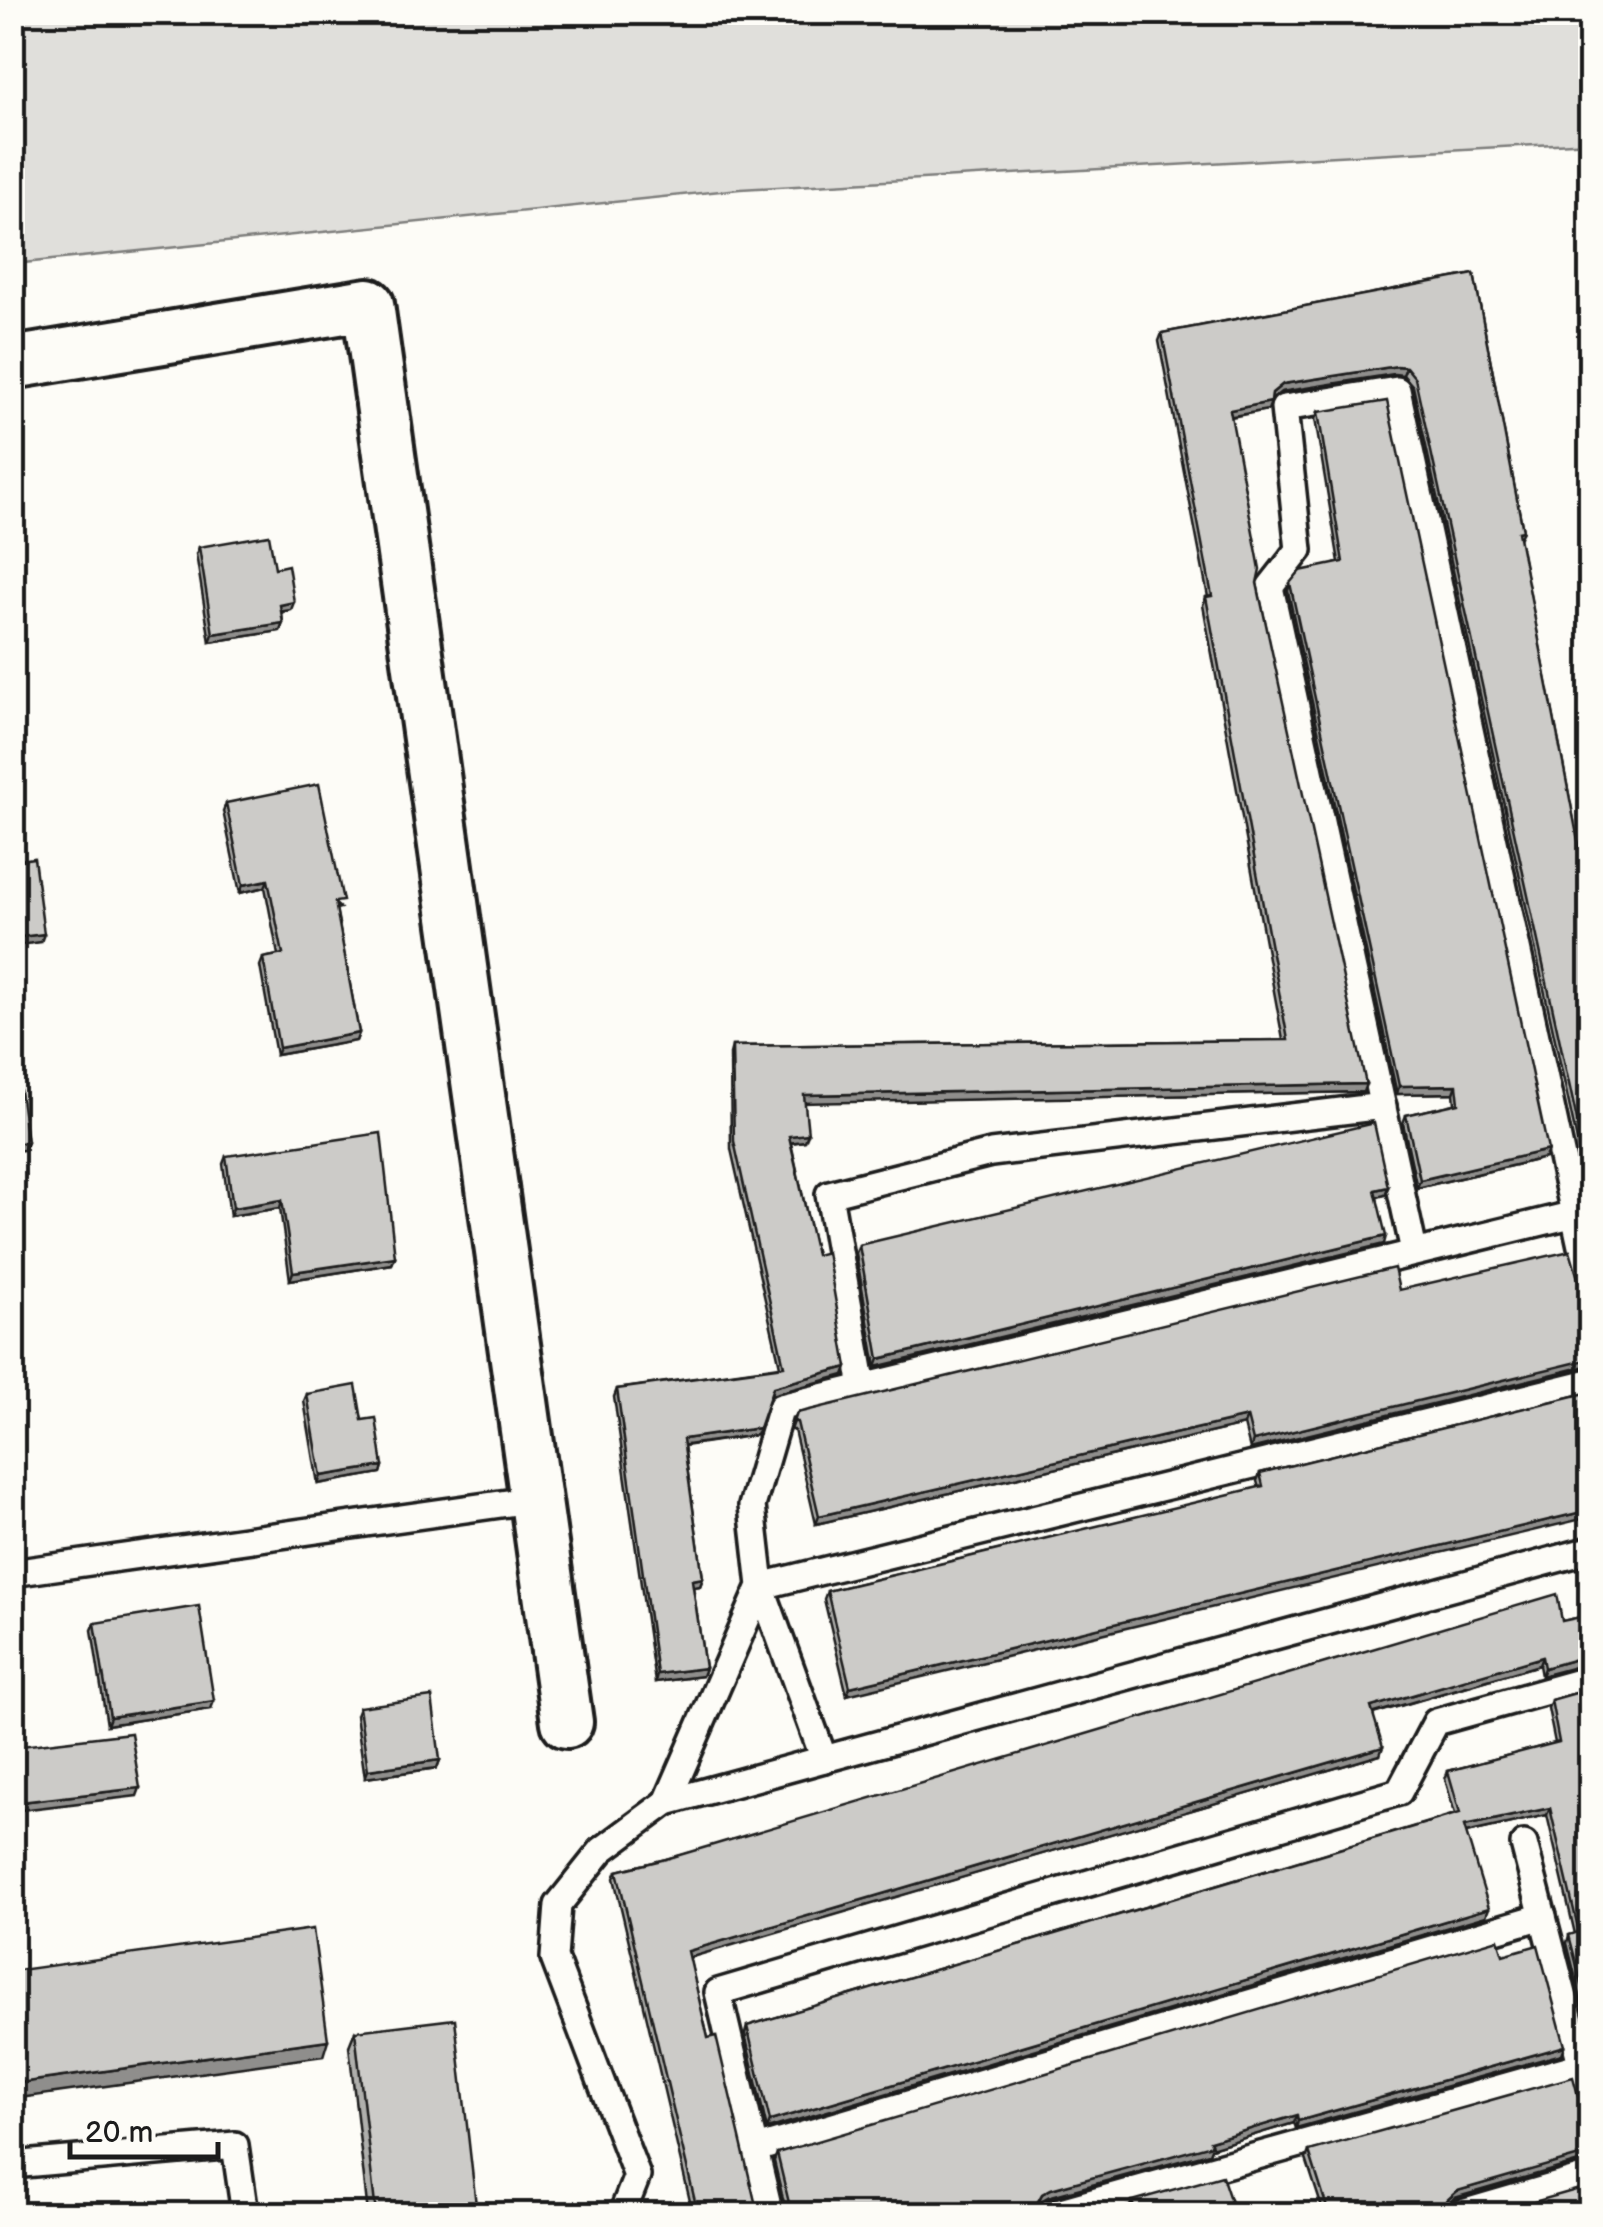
<svg xmlns="http://www.w3.org/2000/svg" width="1603" height="2227" font-family="'Balsamiq Sans',sans-serif">
<style>
.green{fill:#e0dfdb;stroke:#7e7e7c;stroke-width:2.5}
.lines{fill:none;stroke-linecap:round;stroke-linejoin:round}
.service-casing{stroke:#1c1c1c;stroke-width:32}
.minor-casing{stroke:#1c1c1c;stroke-width:58}
.service{stroke:#fdfcf7;stroke-width:25}
.minor{stroke:#fdfcf7;stroke-width:50}
.wall{fill:#afafac;stroke:#1c1c1c;stroke-width:2.5}
.shaded-wall{fill:#8f8e8c;stroke:#1c1c1c;stroke-width:2.5}
.building{fill:#cccbc8;stroke:#1c1c1c;stroke-width:2.5}
</style>
<rect width="100%" height="100%" fill="#fdfcf7"/>
<filter id="ink" filterUnits="userSpaceOnUse"><feTurbulence type="fractalNoise" baseFrequency=".01" numOctaves="2"/><feDisplacementMap in="SourceGraphic" scale="20" xChannelSelector="R" yChannelSelector="G"/><feConvolveMatrix kernelMatrix="1 2 1 2 8 2 1 2 1" color-interpolation-filters="sRGB"/></filter>
<g filter="url(#ink)">
<!-- green -->
<polygon class="green" points="13,12 1590,13 1590,142 740,189 13,264"/>
<g class="lines">
<!-- service casing -->
<g class="service-casing">
<g id="service">
<polyline points="1414,1251 1270,587 1299,550 1284,408 1397,390 1590,1288"/>
<polyline points="863,1387 829,1194 991,1153 1383,1106"/>
<polyline points="12,1573 536,1499"/>
<polyline points="824,1759 761,1586 1590,1382"/>
<polyline points="667,1802 761,1586 752,1506 781,1407 1575,1214"/>
<polyline points="1524,1844 1590,2098"/>
<polyline points="756,2149 1543,1916"/>
<polyline points="12,2165 235,2145 245,2214"/>
<polyline points="622,2214 637,2176 554,1958 558,1905 602,1850 667,1802 1590,1550"/>
<polyline points="770,2214 718,1992 1399,1792 1436,1722 1590,1679"/>
<polyline points="1050,2214 1582,2065"/>
<polyline points="1459,2214 1590,2176"/>
</g>
</g>
<!-- minor casing -->
<g class="minor-casing">
<polyline id="minor" points="12,363 368,304 567,1722"/>
</g>
<!-- service -->
<use href="#service" class="service"/>
<!-- minor -->
<use href="#minor" class="minor"/>
</g>
<!-- wall -->
<g class="wall">
<polygon points="1474,274 1523,531 1519,539 1590,902 1590,1214 1579,1150 1413,386 1403,375 1394,374 1281,392 1271,400 1268,410 1231,417 1257,583 1363,1092 804,1102 805,1141 791,1143 816,1255 847,1367 844,1375 771,1395 756,1435 684,1446 703,1578 700,1586 693,1587 705,1668 702,1676 655,1682 614,1397 617,1389 780,1366 731,1149 730,1054 732,1046 1283,1040 1203,605 1206,597 1208,597 1159,341 1162,333"/>
<polygon points="1318,412 1545,1158 1417,1188 1403,1123 1406,1115 1455,1104 1454,1093 1397,1094 1288,591 1290,583 1339,562 1315,419"/>
<polygon points="199,547 275,568 291,610 282,612 283,623 280,631 210,642 196,554"/>
<polygon points="226,803 340,908 336,909 359,1033 356,1041 276,1055 260,966 263,958 278,955 265,887 240,893 223,811"/>
<polygon points="226,1156 395,1257 392,1264 290,1280 280,1208 230,1216 223,1164"/>
<polygon points="1388,1187 1385,1195 1377,1197 1384,1244 876,1367 856,1253 859,1245"/>
<polygon points="1399,1290 1582,1292 1590,1295 1590,1367 1586,1366 1250,1449 1244,1425 816,1524 794,1430 791,1430 797,1413"/>
<polygon points="1590,1392 847,1695 824,1599 827,1591 1259,1488 1257,1481 1260,1473"/>
<polygon points="307,1394 362,1420 383,1466 381,1473 318,1484 304,1401"/>
<polygon points="1590,1615 1590,1663 1541,1676 1539,1665 1373,1714 1380,1755 689,1957 708,2038 757,2210 760,2214 693,2214 614,1878 617,1871 666,1859 1562,1621"/>
<polygon points="95,1623 211,1709 107,1725 92,1630"/>
<polygon points="1590,1689 1590,2035 1567,1943 1569,1935 1575,1934 1547,1815 1466,1833 1486,1916 767,2129 745,2034 747,2026 1455,1814 1445,1779 1448,1771 1555,1743 1548,1708 1551,1700"/>
<polygon points="359,1707 440,1760 437,1768 365,1778 356,1715"/>
<polygon points="1503,1955 1565,2046 1562,2054 1296,2128 1294,2123 1211,2148 1209,2153 1048,2197 1039,2202 1038,2205 786,2211 774,2161 777,2153"/>
<polygon points="355,2031 477,2214 368,2214 349,2046"/>
<polygon points="1578,2095 1588,2105 1590,2106 1590,2161 1586,2160 1454,2198 1447,2206 1447,2212 1450,2214 1324,2214 1306,2159 1309,2151"/>
<polygon points="1132,2201 1235,2214 1131,2214 1129,2209"/>
</g>
<!-- shaded-wall -->
<g class="shaded-wall">
<polygon points="1397,366 1406,367 1403,375 1394,374 1281,392 1270,401 1272,393 1283,384"/>
<polygon points="1271,402 1268,410 1227,417 1230,410"/>
<polygon points="294,602 291,610 278,612 280,605"/>
<polygon points="283,623 280,631 210,642 213,634"/>
<polygon points="268,880 265,887 240,893 243,885"/>
<polygon points="44,934 41,942 12,946 12,938"/>
<polygon points="359,1033 356,1041 276,1055 279,1048"/>
<polygon points="1366,1084 1363,1092 801,1103 804,1095"/>
<polygon points="1457,1085 1454,1093 1397,1094 1399,1086"/>
<polygon points="808,1134 805,1141 787,1143 789,1136"/>
<polygon points="27,1142 24,1150 12,1151 12,1144"/>
<polygon points="1548,1150 1545,1158 1417,1188 1420,1180"/>
<polygon points="1388,1187 1385,1195 1373,1198 1375,1190"/>
<polygon points="282,1200 280,1208 230,1216 233,1208"/>
<polygon points="1386,1236 1384,1244 876,1367 879,1359"/>
<polygon points="395,1257 392,1264 290,1280 293,1272"/>
<polygon points="1589,1358 1586,1366 1250,1449 1253,1441"/>
<polygon points="847,1367 844,1375 771,1395 773,1387"/>
<polygon points="1247,1417 1244,1425 816,1524 819,1516"/>
<polygon points="759,1428 756,1435 680,1446 683,1439"/>
<polygon points="383,1466 381,1473 318,1484 321,1476"/>
<polygon points="1590,1510 1590,1517 847,1695 850,1687"/>
<polygon points="703,1578 700,1586 689,1588 692,1580"/>
<polygon points="1590,1655 1590,1663 1541,1676 1544,1668"/>
<polygon points="1542,1657 1539,1665 1368,1715 1371,1707"/>
<polygon points="705,1668 702,1676 655,1682 657,1674"/>
<polygon points="214,1701 211,1709 107,1725 110,1717"/>
<polygon points="1383,1747 1380,1755 685,1959 688,1951"/>
<polygon points="440,1760 437,1768 365,1778 368,1770"/>
<polygon points="140,1788 137,1796 12,1811 12,1803"/>
<polygon points="1550,1808 1547,1815 1461,1834 1464,1826"/>
<polygon points="1489,1908 1486,1916 767,2129 770,2121"/>
<polygon points="328,2040 323,2056 12,2099 12,2084"/>
<polygon points="1565,2046 1562,2054 1296,2128 1298,2121"/>
<polygon points="1297,2115 1294,2123 1211,2148 1209,2153 1048,2197 1039,2202 1034,2211 1042,2194 1051,2189"/>
<polygon points="1589,2152 1586,2160 1454,2198 1444,2209 1446,2201 1457,2191"/>
</g>
<!-- building -->
<g class="building">
<polygon points="1474,274 1523,531 1518,532 1590,902 1590,1191 1582,1143 1415,378 1406,367 1397,366 1283,384 1272,393 1271,402 1230,410 1260,569 1257,583 1366,1084 804,1095 808,1134 789,1136 816,1255 827,1252 847,1367 773,1387 759,1428 683,1439 703,1578 692,1580 705,1668 657,1674 617,1389 784,1366 734,1141 732,1046 1288,1040 1206,597 1212,596 1162,333"/>
<polygon points="1387,401 1548,1150 1420,1180 1406,1115 1459,1103 1457,1085 1399,1086 1290,583 1300,571 1343,562 1318,412"/>
<polygon points="269,535 275,568 288,565 294,602 280,605 283,623 213,634 199,547"/>
<polygon points="319,784 343,901 335,902 359,1033 279,1048 263,958 283,954 268,880 243,885 226,803"/>
<polygon points="34,858 44,934 12,938 12,861"/>
<polygon points="20,1090 27,1142 12,1144 12,1091"/>
<polygon points="1374,1123 1388,1187 1375,1190 1386,1236 879,1359 859,1245"/>
<polygon points="381,1133 395,1257 293,1272 282,1200 233,1208 226,1156"/>
<polygon points="1570,1251 1582,1292 1590,1295 1590,1359 1253,1441 1247,1417 819,1516 797,1422 794,1422 797,1413 1394,1268 1399,1290"/>
<polygon points="356,1385 362,1420 376,1418 383,1466 321,1476 307,1394"/>
<polygon points="1590,1392 1590,1510 850,1687 827,1591 1263,1486 1260,1473"/>
<polygon points="1557,1594 1562,1621 1590,1615 1590,1655 1544,1668 1542,1657 1371,1707 1383,1747 688,1951 708,2038 716,2036 757,2210 760,2214 698,2214 617,1871 666,1859"/>
<polygon points="199,1606 214,1701 110,1717 95,1623"/>
<polygon points="1590,1689 1590,2017 1569,1935 1579,1932 1550,1808 1464,1826 1489,1908 770,2121 747,2026 1460,1813 1448,1771 1559,1742 1551,1700"/>
<polygon points="432,1697 440,1760 368,1770 359,1707"/>
<polygon points="131,1733 140,1788 12,1803 12,1747"/>
<polygon points="313,1929 328,2040 12,2084 12,1971"/>
<polygon points="1498,1939 1503,1955 1538,1945 1565,2046 1298,2121 1297,2115 1210,2141 1212,2145 1051,2189 1042,2194 1037,2203 1041,2214 785,2214 789,2203 777,2153"/>
<polygon points="455,2019 477,2214 376,2214 355,2031"/>
<polygon points="1573,2077 1578,2095 1588,2105 1590,2106 1590,2153 1457,2191 1446,2201 1447,2212 1450,2214 1329,2214 1309,2151"/>
<polygon points="1222,2176 1235,2214 1136,2214 1132,2201"/>
<polygon points="1590,2186 1590,2214 1492,2214"/>
</g>
</g>
<!-- margin -->
<rect width="1603" height="2227" fill="none" stroke="#fdfcf7" stroke-width="50"/>
<rect x="25" y="25" width="1553" height="2177" fill="none" stroke="#1c1c1c" stroke-width="4" filter="url(#ink)"/>
<!-- scale -->
<path d="M70 2142v15h148v-15" fill="none" stroke="#1c1c1c" stroke-width="5"/>
<text x="85" y="2142" font-size="30" fill="#1c1c1c" stroke="#fdfcf7" stroke-width="8" paint-order="stroke">20 m</text>
</svg>
